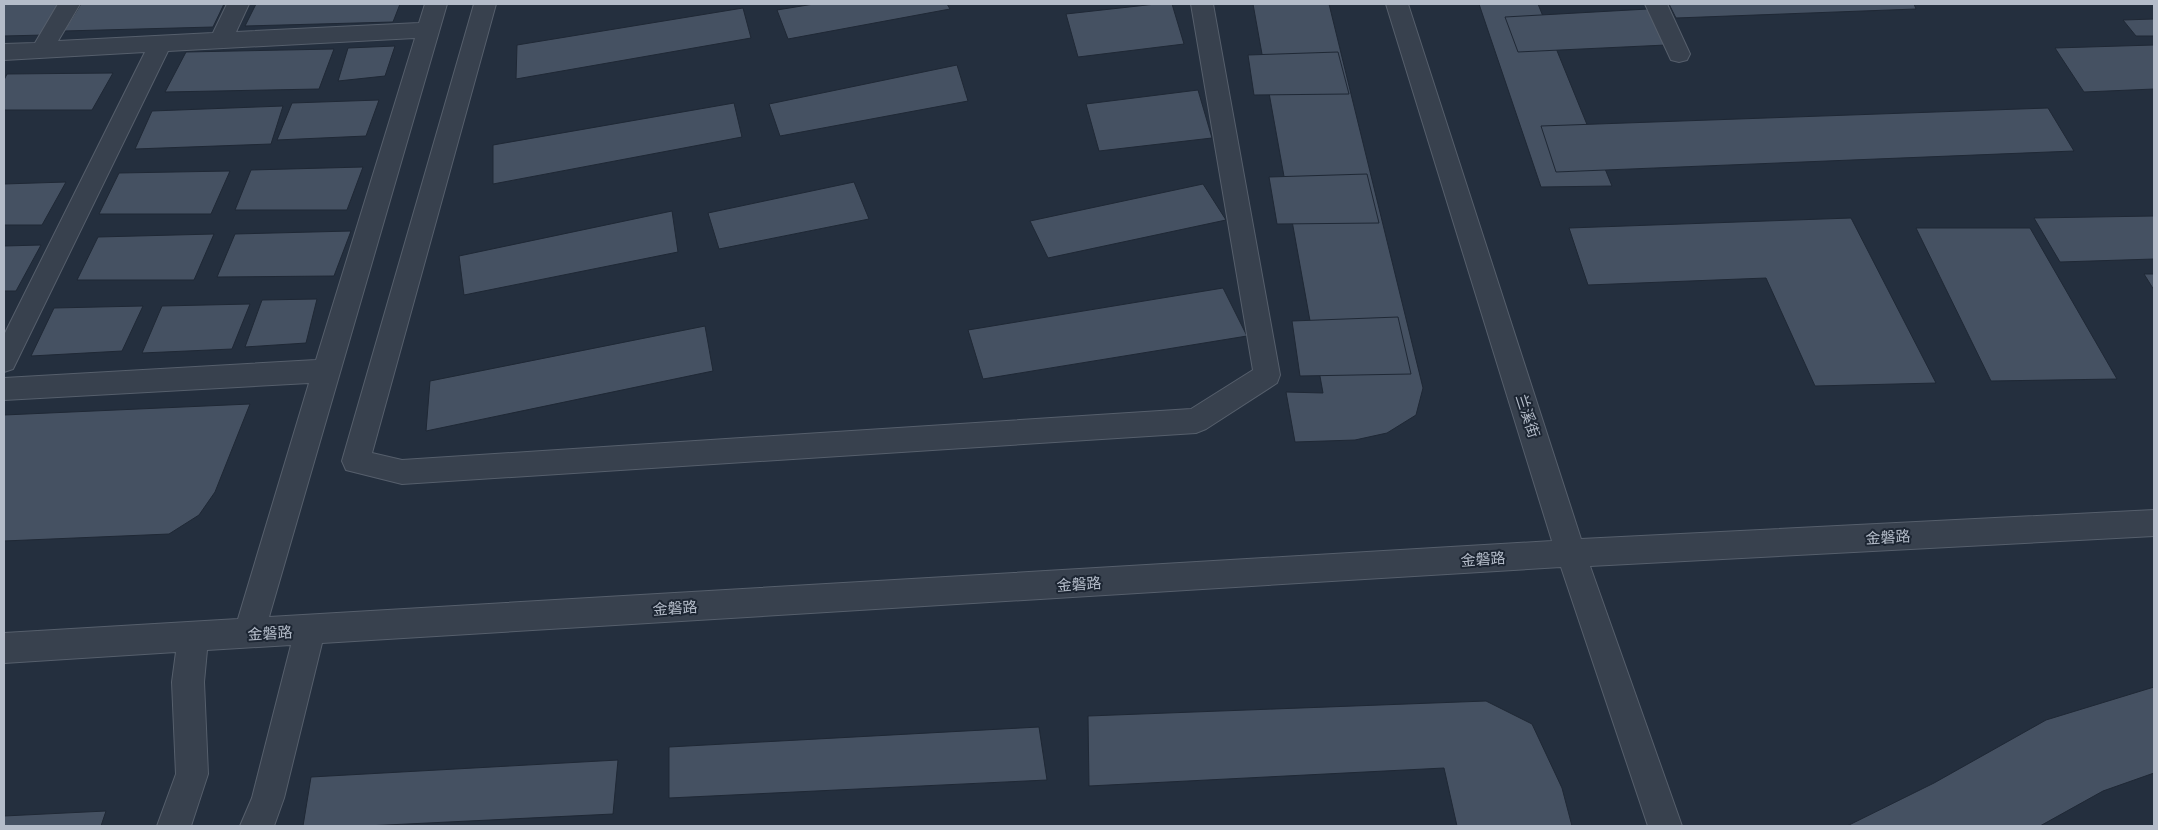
<svg xmlns="http://www.w3.org/2000/svg" width="2158" height="830" font-family="Arial,'Noto Sans SC',sans-serif">
<style>
.building{fill:#455162;stroke:#1f2835}
.lines{fill:none;stroke-linecap:round;stroke-linejoin:round}
.minor-casing{stroke:#565f6c;stroke-width:2}
.minor{fill:#38414e;fill-rule:evenodd}
.labels{text-anchor:middle;dominant-baseline:central;stroke-width:4;stroke-linejoin:round;paint-order:stroke}
.street-label{font-size:15px;fill:#b4bcc9;stroke:#1d2633}
</style>
<rect width="100%" height="100%" fill="#242f3e"/>
<!-- building -->
<g class="building">
<polygon points="4,4 61,4 44,35 4,36"/>
<polygon points="81,4 224,4 213,27 64,31"/>
<polygon points="256,4 400,4 393,22 245,26"/>
<polygon points="814,4 947,4 950,9 788,39 777,10"/>
<polygon points="1156,4 1172,4 1184,44 1078,57 1066,14"/>
<polygon points="1253,4 1329,4 1423,388 1416,415 1387,433 1355,440 1295,442 1286,392 1323,393"/>
<polygon points="1479,4 1538,4 1612,186 1541,187"/>
<polygon points="1669,4 1914,4 1916,9 1676,18"/>
<polygon points="743,8 751,38 516,79 517,45"/>
<polygon points="1648,9 1666,45 1518,52 1505,17"/>
<polygon points="2154,19 2154,36 2136,36 2123,20"/>
<polygon points="2154,45 2154,89 2084,92 2055,48"/>
<polygon points="395,46 385,76 338,81 348,48"/>
<polygon points="334,49 319,89 165,92 186,52"/>
<polygon points="1338,52 1349,94 1254,95 1248,55"/>
<polygon points="957,65 968,101 780,136 769,104"/>
<polygon points="113,73 92,110 4,110 4,80 7,74"/>
<polygon points="1198,90 1212,138 1099,151 1086,104"/>
<polygon points="379,100 366,136 277,140 292,103"/>
<polygon points="734,103 742,137 493,184 493,145"/>
<polygon points="283,106 271,144 135,149 152,111"/>
<polygon points="2048,108 2074,151 1556,172 1541,126"/>
<polygon points="363,167 347,210 235,210 251,170"/>
<polygon points="230,171 211,214 99,214 119,173"/>
<polygon points="1367,174 1379,223 1277,224 1269,177"/>
<polygon points="66,182 42,225 4,225 4,184"/>
<polygon points="854,182 869,219 719,249 708,213"/>
<polygon points="1203,184 1226,220 1048,258 1030,221"/>
<polygon points="672,211 678,252 464,295 459,256"/>
<polygon points="2154,216 2154,259 2060,262 2034,218"/>
<polygon points="1851,218 1936,383 1815,386 1766,278 1588,285 1569,228"/>
<polygon points="1916,228 2030,228 2117,379 1991,381"/>
<polygon points="351,231 334,276 217,277 235,234"/>
<polygon points="214,234 194,280 77,280 98,237"/>
<polygon points="41,245 16,291 4,291 4,246"/>
<polygon points="2144,274 2154,274 2154,290"/>
<polygon points="1223,288 1247,336 983,379 968,330"/>
<polygon points="317,299 306,343 245,347 262,300"/>
<polygon points="250,304 232,349 142,353 162,306"/>
<polygon points="143,306 122,351 31,356 54,308"/>
<polygon points="1398,317 1411,374 1300,376 1292,321"/>
<polygon points="705,326 713,371 426,431 430,381"/>
<polygon points="250,404 215,492 199,515 169,534 4,541 4,415"/>
<polygon points="2154,687 2154,773 2103,791 2040,826 1847,826 1934,783 2046,720"/>
<polygon points="1486,701 1532,724 1562,788 1572,826 1457,826 1444,768 1089,786 1088,716"/>
<polygon points="1039,727 1047,780 669,798 669,747"/>
<polygon points="618,760 613,814 366,826 303,826 311,777"/>
<polygon points="106,811 101,826 4,826 4,816"/>
</g>
<g class="lines">
<!-- minor casing -->
<g class="minor-casing">
<g id="minor">
<polygon points="58,4 80,4 58,41 213,33 227,4 249,4 236,32 419,23 425,4 447,4 269,617 1552,541 1386,4 1408,4 1581,539 2154,510 2154,536 1590,566 1682,826 1648,826 1561,567 322,643 284,798 274,826 240,826 252,798 291,645 207,650 204,682 208,774 191,826 157,826 176,774 172,682 176,652 4,663 4,633 238,619 309,383 4,400 4,378 316,360 415,38 168,51 13,369 4,372 4,335 145,52 4,60 4,44 35,43"/>
<polygon points="474,4 496,4 372,453 402,460 1191,409 1253,370 1191,4 1213,4 1280,375 1277,383 1206,429 1196,433 402,484 346,470 342,461"/>
<polygon points="1645,4 1667,4 1690,54 1687,60 1679,62 1671,60"/>
</g>
</g>
<!-- minor -->
<use href="#minor" class="minor"/>
</g>
<g class="labels">
<!-- street labels -->
<g class="street-label">
<text transform="translate(1528 416) rotate(72)">兰溪街</text>
<text transform="translate(1888 537) rotate(-3)">金磐路</text>
<text transform="translate(1483 559) rotate(-4)">金磐路</text>
<text transform="translate(1079 584) rotate(-4)">金磐路</text>
<text transform="translate(675 608) rotate(-4)">金磐路</text>
<text transform="translate(270 633) rotate(-3)">金磐路</text>
</g>
</g>
<!-- border -->
<rect width="2158" height="830" fill="none" stroke="#b4bcc9" stroke-width="10"/>
</svg>
